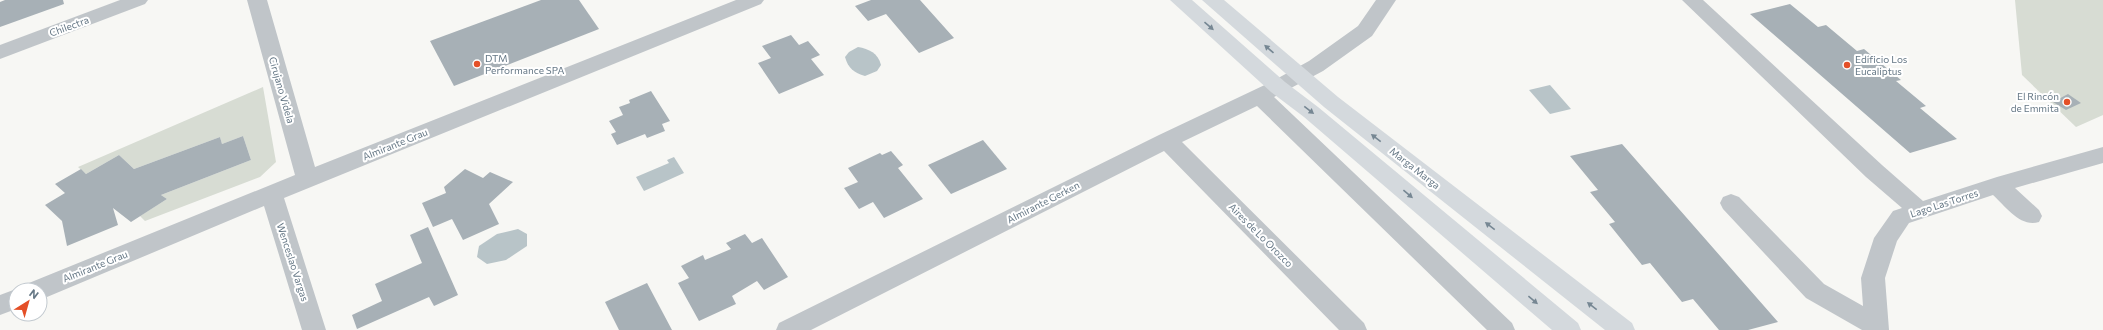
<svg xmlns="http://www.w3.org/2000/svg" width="2103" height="330" font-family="Commissioner,sans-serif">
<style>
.green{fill:#d7dcd3}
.water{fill:#b8c4c8}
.building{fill:#a7b0b6}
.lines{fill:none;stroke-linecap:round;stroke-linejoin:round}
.minor{fill:#c0c5c9;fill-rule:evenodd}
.major{fill:#d4d9dd;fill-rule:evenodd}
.oneway{fill:#768793}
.poi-dot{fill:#e44f27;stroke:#fff;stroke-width:1.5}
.labels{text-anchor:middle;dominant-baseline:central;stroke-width:4;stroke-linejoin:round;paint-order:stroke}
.street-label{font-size:10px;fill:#667886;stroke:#fff}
.poi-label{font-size:10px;fill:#667886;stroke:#fff;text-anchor:start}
</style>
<rect width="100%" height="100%" fill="#f7f7f4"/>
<!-- green -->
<g class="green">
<polygon points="2015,0 2103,0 2103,115 2076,127 2022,75"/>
<polygon points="263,87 276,162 260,177 145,221 140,216 167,199 161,195 251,160 243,136 222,144 220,137 134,169 119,155 86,174 78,167"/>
</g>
<!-- water -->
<g class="water">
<path d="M858,47C869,49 878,53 881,65L877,71L865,76C854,73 848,68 845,57L849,52Z"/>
<polygon points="1550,85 1571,109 1550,114 1529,90"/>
<polygon points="674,157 684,173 644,191 636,177 669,163 667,160"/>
<polygon points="518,229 527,234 527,246 506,260 487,264 477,257 479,246 497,234"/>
</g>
<!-- building -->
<g class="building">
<polygon points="5,0 63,0 64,4 0,27 0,2"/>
<polygon points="541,0 579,0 599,29 454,86 430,41"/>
<polygon points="871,0 920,0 954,38 919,53 886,14 868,21 855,6"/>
<polygon points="1790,4 1818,27 1826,25 1857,51 1864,49 1901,80 1896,81 1926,106 1920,108 1957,139 1910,153 1750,14"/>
<polygon points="791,35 799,45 808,41 820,55 811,59 824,75 779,94 758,63 771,58 762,46"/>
<polygon points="651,91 670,121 662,124 665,131 647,138 645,134 617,145 611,134 616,132 609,121 623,115 619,107 630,103 629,100"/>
<polygon points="2068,94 2081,103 2066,110 2053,102"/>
<polygon points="243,136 251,160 161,195 167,199 131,222 113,208 118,225 67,246 62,221 45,205 65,193 55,184 81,169 86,174 119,155 134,169 220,137 222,144"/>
<polygon points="983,140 1007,169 951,194 928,165"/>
<polygon points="1622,144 1778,322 1748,330 1719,330 1693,299 1682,302 1650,263 1642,265 1609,224 1615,222 1590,192 1598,190 1570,156"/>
<polygon points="891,151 903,165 898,168 923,199 884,218 873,202 859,209 844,188 858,182 848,168 880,153 882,155"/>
<polygon points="465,169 483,178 490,172 513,182 489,204 499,224 463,240 452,219 433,227 422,203 446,193 444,187"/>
<polygon points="428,227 458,295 434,306 429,297 357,329 352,315 382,301 375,284 422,263 410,235"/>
<polygon points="745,234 752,243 762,238 788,277 764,290 757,281 732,296 736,304 699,321 678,283 689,278 681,266 703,255 705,260 731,249 726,243"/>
<polygon points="647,283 672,330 619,330 605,302"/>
</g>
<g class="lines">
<!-- minor -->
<g class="minor">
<polygon points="120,0 148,0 145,4 0,59 0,45"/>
<polygon points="247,0 267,0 315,167 736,0 764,0 761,4 284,198 326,330 302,330 264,206 47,297 40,299 40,290 26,290 29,283 295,175"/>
<polygon points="1376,0 1396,0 1372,36 1323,71 1274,97 1512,323 1515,330 1487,330 1257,106 1182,142 1364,323 1367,330 1339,330 1164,151 811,330 776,330 779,323 1159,135 1271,82 1309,61 1358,26"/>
<path d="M1682,0H1703L1882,165L1923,201L1997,177L2103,147V163L2015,188L2039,210L2042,216L2039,222C2021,228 2006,207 1993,195L1909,223L1897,241L1885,278L1889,330H1862L1806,298L1723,209L1720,203L1723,197L1731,194L1739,197L1824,284L1863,306L1861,278L1874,238L1893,211L1902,208L1866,177Z"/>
<polygon points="16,289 19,290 16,290 16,309 0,315 0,295"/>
</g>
<!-- major -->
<g class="major">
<polygon points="1170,0 1192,0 1285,82 1318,107 1578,323 1581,330 1552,330 1304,117 1271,92"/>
<polygon points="1202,0 1224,0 1338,97 1632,323 1635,330 1605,330 1324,107"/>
</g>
</g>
<!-- one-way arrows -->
<defs><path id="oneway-solid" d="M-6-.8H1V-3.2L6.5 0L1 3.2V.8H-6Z"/></defs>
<g class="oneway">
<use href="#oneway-solid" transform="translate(1209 26) rotate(41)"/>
<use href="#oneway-solid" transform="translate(1269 49) rotate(-139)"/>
<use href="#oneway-solid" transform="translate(1309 110) rotate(38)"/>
<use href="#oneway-solid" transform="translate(1376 138) rotate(-142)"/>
<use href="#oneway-solid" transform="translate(1408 194) rotate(40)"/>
<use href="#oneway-solid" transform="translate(1490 226) rotate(-142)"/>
<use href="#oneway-solid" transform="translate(1533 300) rotate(40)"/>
<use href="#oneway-solid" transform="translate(1592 306) rotate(-142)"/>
</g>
<!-- markers -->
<g class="poi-dot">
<circle cx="477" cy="64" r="4"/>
<circle cx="1847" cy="65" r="4"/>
<circle cx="2067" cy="102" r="4"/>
</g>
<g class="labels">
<!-- street labels -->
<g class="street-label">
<text transform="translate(69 26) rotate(-20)">Chilectra</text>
<text transform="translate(282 90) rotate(74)">Cirujano Videla</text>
<text transform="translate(395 144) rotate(-22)">Almirante Grau</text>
<text transform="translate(1415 168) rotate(38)">Marga Marga</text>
<text transform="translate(1043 202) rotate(-27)">Almirante Gerken</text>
<text transform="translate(1944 203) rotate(-18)">Lago Las Torres</text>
<text transform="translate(1261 235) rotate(45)">Aires de Lo Orozco</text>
<text transform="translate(293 262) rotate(72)">Wenceslao Vargas</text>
<text transform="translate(95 266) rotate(-22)">Almirante Grau</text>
</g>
<!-- poi labels -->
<g class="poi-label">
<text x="485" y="58">DTM<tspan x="485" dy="12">Performance SPA</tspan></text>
<text x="1855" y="59">Edificio Los<tspan x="1855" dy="12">Eucaliptus</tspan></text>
<text x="2059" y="96" text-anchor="end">El Rincón<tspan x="2059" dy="12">de Emmita</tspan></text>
</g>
</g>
<!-- north arrow -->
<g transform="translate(28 302) rotate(37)"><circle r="19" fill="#ffffff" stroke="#c2c9cf"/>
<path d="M0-3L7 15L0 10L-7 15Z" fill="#e44f27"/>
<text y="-6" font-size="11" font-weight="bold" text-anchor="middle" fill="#667886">N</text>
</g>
</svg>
